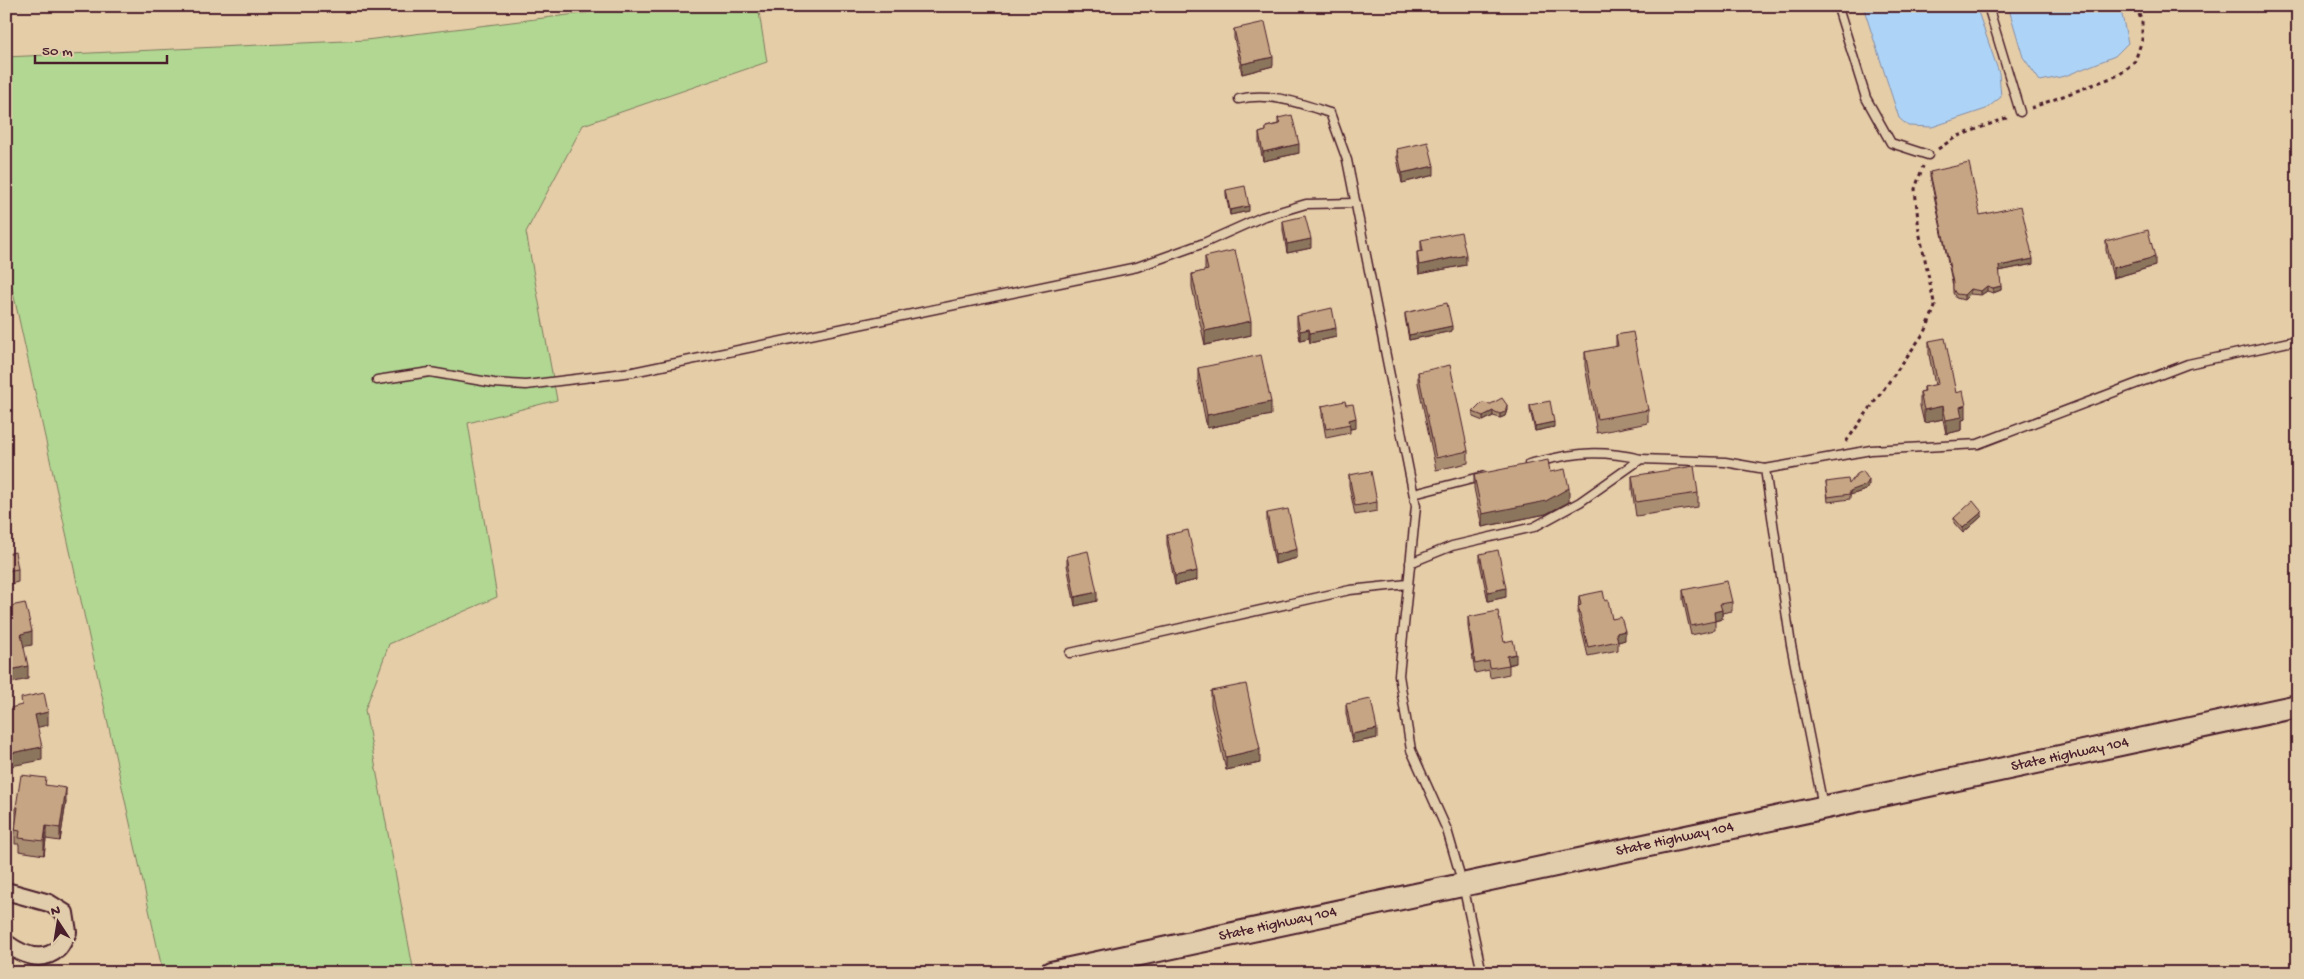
<svg xmlns="http://www.w3.org/2000/svg" width="2304" height="979" font-family="'Gochi Hand',sans-serif">
<style>
.green{fill:#b1d792;stroke:#7e7b5e}
.water{fill:#add4f7;stroke:#858ca5}
.lines{fill:none;stroke-linecap:round;stroke-linejoin:round}
.lane-casing{stroke:#4a1f2b;stroke-width:11}
.street-casing{stroke:#4a1f2b;stroke-width:20}
.secondary-casing{stroke:#4a1f2b;stroke-width:26}
.path{stroke:#4a1f2b;stroke-width:3;stroke-dasharray:4 4;stroke-linecap:butt}
.lane{stroke:#e1ccab;stroke-width:8}
.street{stroke:#e1ccab;stroke-width:16}
.secondary{stroke:#e1ccab;stroke-width:22}
.wall{fill:#aa8e72;stroke:#4a1f2b}
.shaded-wall{fill:#8b745c;stroke:#4a1f2b}
.building{fill:#c6a584;stroke:#4a1f2b}
.labels{text-anchor:middle;dominant-baseline:central;stroke-width:4.5;stroke-linejoin:round;paint-order:stroke}
.street-label{font-size:15px;fill:#4a1f2b;stroke:#e1ccab}
</style>
<rect width="100%" height="100%" fill="#e5cda8"/>
<filter id="ink" filterUnits="userSpaceOnUse"><feTurbulence type="fractalNoise" baseFrequency=".02" numOctaves="2"/><feDisplacementMap in="SourceGraphic" scale="10" xChannelSelector="R" yChannelSelector="G"/><feConvolveMatrix kernelMatrix="1 2 1 2 8 2 1 2 1" color-interpolation-filters="sRGB"/></filter>
<g filter="url(#ink)">
<!-- green -->
<polygon class="green" points="641,6 758,6 767,62 583,125 526,232 557,400 468,423 497,597 389,644 365,710 414,973 163,973 6,260 6,57 366,40"/>
<!-- water -->
<g class="water">
<polygon points="1863,6 1976,6 1999,73 2001,97 1986,109 1932,127 1908,126 1899,118"/>
<polygon points="2008,6 2120,6 2128,43 2115,56 2065,76 2040,81 2023,57"/>
</g>
<g class="lines">
<!-- lane casing -->
<g class="lane-casing">
<g id="lane">
<polyline points="1841,6 1839,11 1866,98 1891,143 1928,155"/>
<polyline points="1988,6 2020,112"/>
<path d="M1239,99C1271,92 1299,103 1330,113L1347,160L1416,506L1399,675L1411,750L1447,830L1463,885L1482,973"/>
<polyline points="377,380 430,372 494,383 526,385 633,372 1137,267 1204,243 1262,217 1306,204 1356,203"/>
<path d="M1529,464C1572,453 1597,449 1641,459"/>
<polyline points="1765,469 1791,645 1823,806"/>
<polyline points="1414,494 1484,476"/>
<polyline points="1410,563 1452,546 1534,527 1580,502 1641,459 1725,462 1765,469 1871,450 1978,444 2188,364 2298,340"/>
<polyline points="1070,653 1350,590 1408,584"/>
</g>
</g>
<!-- street casing -->
<g class="street-casing">
<path id="street" d="M6,891L49,903L65,913L68,932C65,937 62,945 58,949C41,964 21,954 6,943"/>
</g>
<!-- secondary casing -->
<g class="secondary-casing">
<g id="secondary">
<path id="s1" d="M1051,973L2298,706"/>
</g>
</g>
<!-- path -->
<g class="path">
<polyline points="2031,108 2119,75 2135,61 2142,40 2142,22 2136,6"/>
<polyline points="1938,149 1956,137 2009,117"/>
<polyline points="1846,442 1926,330 1935,307 1919,231 1915,189 1923,166"/>
</g>
<!-- lane -->
<use href="#lane" class="lane"/>
<!-- street -->
<use href="#street" class="street"/>
<!-- secondary -->
<use href="#secondary" class="secondary"/>
</g>
<!-- wall -->
<g class="wall">
<polygon points="19,6 31,6 20,8"/>
<polygon points="1234,29 1273,66 1242,74 1234,38"/>
<polygon points="1278,118 1299,153 1263,161 1259,142 1259,133 1266,131 1266,127 1278,124"/>
<polygon points="1397,149 1434,175 1402,183 1397,158"/>
<polygon points="1930,172 1980,215 2033,264 1999,271 2001,290 1993,293 1987,291 1981,295 1970,294 1964,300 1956,298 1953,293 1953,286 1930,176"/>
<polygon points="1226,190 1249,211 1230,215 1226,195"/>
<polygon points="1283,221 1311,248 1287,253 1283,230"/>
<polygon points="1421,240 1466,265 1419,274 1417,261 1417,252 1421,251"/>
<polygon points="2106,241 2155,266 2113,278 2106,250"/>
<polygon points="1205,257 1251,335 1205,345 1192,287 1192,274 1205,271"/>
<polygon points="1405,313 1452,331 1409,340 1405,317"/>
<polygon points="1297,316 1336,337 1310,343 1309,338 1300,340 1297,325"/>
<polygon points="1616,335 1648,410 1648,423 1597,433 1585,366 1585,352 1616,347"/>
<polygon points="1929,341 1956,393 1966,419 1962,420 1962,430 1946,434 1943,419 1924,423 1920,406 1920,392 1924,391 1924,387 1935,385 1929,355"/>
<polygon points="1198,368 1271,415 1207,428 1198,382"/>
<polygon points="1418,372 1468,451 1468,463 1436,470 1418,383"/>
<polygon points="1346,405 1356,428 1350,429 1350,433 1326,438 1322,415 1322,406"/>
<polygon points="1530,405 1554,427 1535,431 1530,410"/>
<polygon points="1507,410 1505,416 1500,418 1493,416 1483,421 1473,417 1473,412"/>
<polygon points="1550,472 1569,502 1546,514 1482,527 1474,488 1474,475"/>
<polygon points="1349,475 1377,502 1377,511 1355,515 1349,485"/>
<polygon points="1632,476 1698,493 1698,507 1636,516 1632,489"/>
<polygon points="1826,482 1849,484 1869,484 1866,490 1850,495 1850,499 1828,502"/>
<polygon points="1267,513 1297,558 1275,564 1267,523"/>
<polygon points="1982,516 1963,533 1954,523 1954,518"/>
<polygon points="1167,535 1197,580 1175,585 1167,544"/>
<polygon points="6,547 7,554 18,569 18,582 6,585"/>
<polygon points="1480,554 1506,597 1488,601 1480,563"/>
<polygon points="1067,556 1097,601 1075,606 1067,565"/>
<polygon points="1683,590 1732,602 1732,611 1722,613 1722,619 1715,621 1715,630 1691,635 1683,599"/>
<polygon points="1579,596 1605,601 1612,619 1625,640 1618,642 1618,650 1588,656 1578,615"/>
<polygon points="1468,617 1504,642 1516,663 1509,665 1509,674 1490,678 1489,670 1475,673 1468,626"/>
<polygon points="1211,691 1260,763 1226,770 1211,705"/>
<polygon points="1346,704 1377,738 1352,743 1346,713"/>
<polygon points="46,785 66,802 60,841 46,839 44,855 19,851 19,844 15,844 15,830 16,820 16,807"/>
</g>
<!-- shaded-wall -->
<g class="shaded-wall">
<polygon points="1273,57 1273,66 1242,74 1242,64"/>
<polygon points="1299,144 1299,153 1263,161 1263,152"/>
<polygon points="1434,166 1434,175 1402,183 1402,173"/>
<polygon points="1249,206 1249,211 1230,215 1230,210"/>
<polygon points="1311,239 1311,248 1287,253 1287,244"/>
<polygon points="1466,255 1466,265 1419,274 1419,265"/>
<polygon points="2155,257 2155,266 2113,278 2113,268"/>
<polygon points="2033,259 2033,264 1999,271 1999,266"/>
<polygon points="1987,286 1987,291 1981,295 1981,291"/>
<polygon points="2001,286 2001,290 1993,293 1993,288"/>
<polygon points="1970,289 1970,294 1964,300 1964,295"/>
<polygon points="1251,321 1251,335 1205,345 1205,331"/>
<polygon points="1452,326 1452,331 1409,340 1409,335"/>
<polygon points="1336,328 1336,337 1310,343 1310,333"/>
<polygon points="1309,329 1309,338 1300,340 1300,331"/>
<polygon points="1271,402 1271,415 1207,428 1207,415"/>
<polygon points="1507,405 1507,410 1505,416 1500,418 1500,414"/>
<polygon points="1966,405 1966,419 1962,420 1962,430 1946,434 1946,420 1960,407"/>
<polygon points="1943,406 1943,419 1924,423 1924,410"/>
<polygon points="1493,411 1493,416 1483,421 1483,416"/>
<polygon points="1356,418 1356,428 1350,429 1349,420"/>
<polygon points="1554,422 1554,427 1535,431 1535,426"/>
<polygon points="1869,480 1869,484 1866,490 1850,495 1850,491"/>
<polygon points="1569,488 1569,502 1546,514 1482,527 1482,514"/>
<polygon points="1982,512 1982,516 1963,533 1963,528"/>
<polygon points="1297,549 1297,558 1275,564 1275,555"/>
<polygon points="1197,571 1197,580 1175,585 1175,576"/>
<polygon points="1506,588 1506,597 1488,601 1488,592"/>
<polygon points="1097,592 1097,601 1075,606 1075,597"/>
<polygon points="1722,610 1722,619 1714,621 1714,612"/>
<polygon points="32,631 32,645 21,647 21,634"/>
<polygon points="1625,631 1625,640 1618,642 1616,633"/>
<polygon points="1516,654 1516,663 1507,665 1507,656"/>
<polygon points="28,666 28,679 6,684 6,671"/>
<polygon points="48,712 48,725 35,728 35,715"/>
<polygon points="1377,729 1377,738 1352,743 1352,734"/>
<polygon points="42,747 42,760 6,767 6,754"/>
<polygon points="1260,749 1260,763 1226,770 1226,757"/>
<polygon points="66,788 66,802 60,841 60,828"/>
<polygon points="46,826 46,839 44,855 44,841"/>
</g>
<!-- building -->
<g class="building">
<polygon points="1265,22 1273,57 1242,64 1234,29"/>
<polygon points="1292,115 1299,144 1263,152 1259,133 1266,131 1266,127 1280,124 1278,118"/>
<polygon points="1428,142 1434,166 1402,173 1397,149"/>
<polygon points="1969,163 1980,215 2021,206 2033,259 1999,266 2001,286 1993,288 1987,286 1981,291 1970,289 1964,295 1956,294 1953,289 1953,283 1930,172"/>
<polygon points="1245,186 1249,206 1230,210 1226,190"/>
<polygon points="1305,216 1311,239 1287,244 1283,221"/>
<polygon points="2148,230 2155,257 2113,268 2106,241"/>
<polygon points="1461,232 1466,255 1419,265 1417,252 1423,251 1421,240"/>
<polygon points="1235,250 1251,321 1205,331 1192,274 1208,270 1205,257"/>
<polygon points="1447,303 1452,326 1409,335 1405,313"/>
<polygon points="1332,308 1336,328 1310,333 1309,329 1300,331 1297,316"/>
<polygon points="1633,332 1648,410 1597,419 1585,352 1618,346 1616,335"/>
<polygon points="1945,338 1956,393 1963,391 1966,405 1960,407 1962,417 1946,420 1943,406 1924,410 1920,392 1925,391 1924,387 1938,384 1929,341"/>
<polygon points="1261,355 1271,402 1207,415 1198,368"/>
<polygon points="1450,365 1468,451 1436,458 1418,372"/>
<polygon points="1502,398 1507,405 1505,412 1500,414 1493,411 1483,416 1473,412 1482,403 1491,404"/>
<polygon points="1345,401 1346,405 1353,404 1356,418 1349,420 1350,424 1326,429 1322,406"/>
<polygon points="1550,401 1554,422 1535,426 1530,405"/>
<polygon points="1548,460 1550,472 1565,469 1569,488 1546,501 1482,514 1474,475"/>
<polygon points="1694,466 1698,493 1636,502 1632,476"/>
<polygon points="1371,471 1377,502 1355,506 1349,475"/>
<polygon points="1863,471 1869,480 1866,485 1850,491 1850,494 1828,497 1826,482 1848,479 1849,484 1857,474"/>
<polygon points="1973,501 1982,512 1963,528 1954,518"/>
<polygon points="1288,509 1297,549 1275,555 1267,513"/>
<polygon points="1188,530 1197,571 1175,576 1167,535"/>
<polygon points="6,547 7,554 15,552 18,569 6,571"/>
<polygon points="1498,550 1506,588 1488,592 1480,554"/>
<polygon points="1088,551 1097,592 1075,597 1067,556"/>
<polygon points="1727,581 1732,602 1720,604 1722,610 1714,612 1715,621 1691,626 1683,590"/>
<polygon points="1603,591 1605,601 1608,600 1612,619 1621,617 1625,631 1616,633 1618,641 1588,647 1578,606 1581,605 1579,596"/>
<polygon points="25,603 32,631 21,634 28,666 6,671 6,607"/>
<polygon points="1498,611 1504,642 1513,640 1516,654 1507,656 1509,665 1490,668 1489,661 1475,664 1468,617"/>
<polygon points="1246,684 1260,749 1226,757 1211,691"/>
<polygon points="44,693 48,712 35,715 42,747 6,754 6,709 22,705 21,698"/>
<polygon points="1371,699 1377,729 1352,734 1346,704"/>
<polygon points="21,775 46,778 45,785 66,788 60,828 46,826 44,841 19,838 20,831 15,830 18,807 16,807"/>
</g>
</g>
<g class="labels">
<!-- street labels -->
<g class="street-label">
<text stroke="none"><textPath href="#s1" startOffset="1042">State Highway 104</textPath></text>
<text stroke="none"><textPath href="#s1" startOffset="638">State Highway 104</textPath></text>
<text stroke="none"><textPath href="#s1" startOffset="232">State Highway 104</textPath></text>
</g>
</g>
<!-- margin -->
<rect width="2304" height="979" fill="none" stroke="#e1ccab" stroke-width="25"/>
<rect x="12" y="12" width="2279" height="954" fill="none" stroke="#4a1f2b" stroke-width="2" filter="url(#ink)"/>
<!-- north arrow -->
<g transform="translate(58 922) rotate(348)" stroke="#e1ccab" stroke-width="4" paint-order="stroke">
<path d="M0-4L9 19L0 12L-9 19Z" fill="#4a1f2b"/>
<text y="-8" font-size="14" font-weight="bold" text-anchor="middle" fill="#4a1f2b">N</text>
</g>
<!-- scale -->
<path d="M35 55v8h132v-8" fill="none" stroke="#4a1f2b" stroke-width="2.5"/>
<text x="42" y="55" font-size="15" fill="#4a1f2b" stroke="#e1ccab" stroke-width="4" paint-order="stroke">50 m</text>
</svg>
